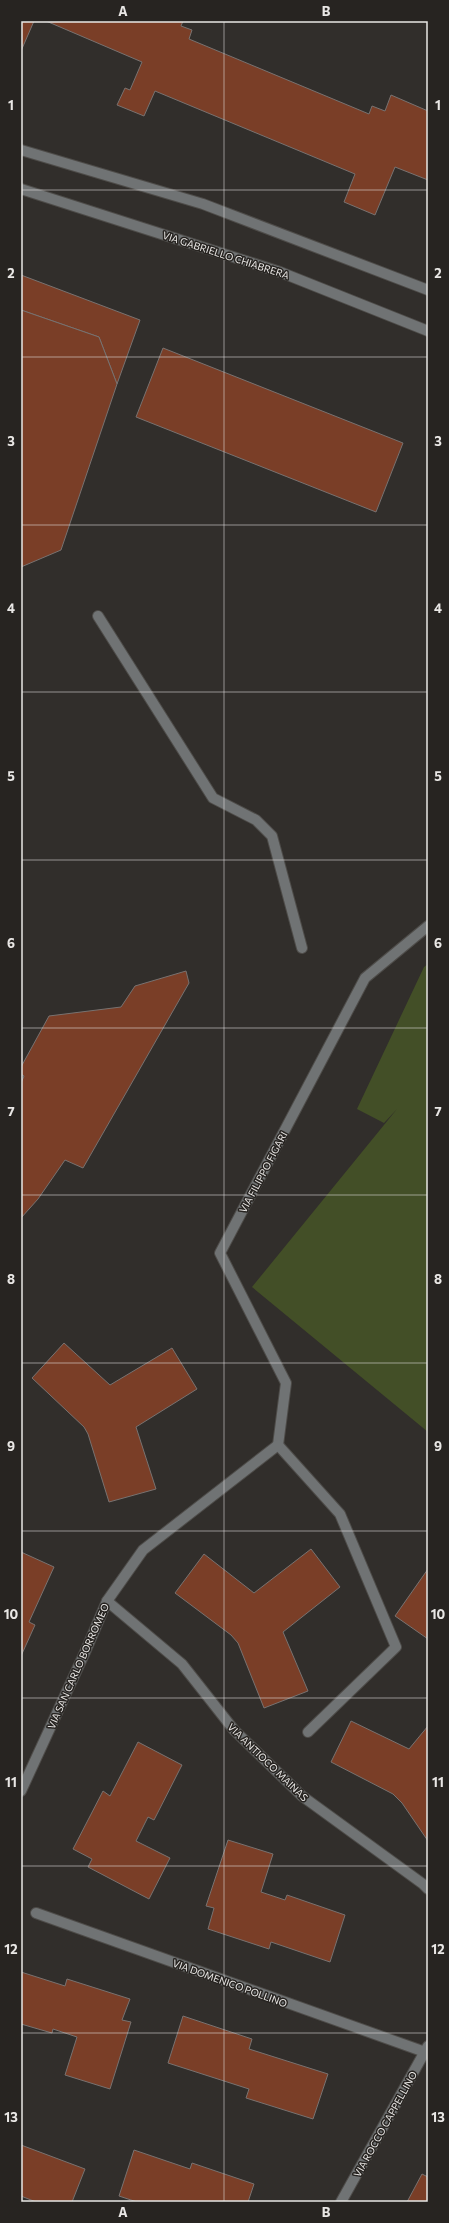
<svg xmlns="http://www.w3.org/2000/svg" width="449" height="2223" font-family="Commissioner,sans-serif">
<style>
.green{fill:#434f27}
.building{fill:#7a3e27;stroke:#787270}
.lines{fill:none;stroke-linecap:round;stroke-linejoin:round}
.minor-casing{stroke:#4e4c49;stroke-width:12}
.minor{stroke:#707374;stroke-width:10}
.grid{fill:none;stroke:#e9e7e5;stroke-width:1;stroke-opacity:0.55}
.labels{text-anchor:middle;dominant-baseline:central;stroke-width:3;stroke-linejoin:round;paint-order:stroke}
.street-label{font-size:10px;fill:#e9e7e5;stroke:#272421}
.neatline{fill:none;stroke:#e9e7e5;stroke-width:1.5}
.grid-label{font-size:13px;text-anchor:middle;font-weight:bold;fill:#e9e7e5}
</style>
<rect width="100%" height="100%" fill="#312e2b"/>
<!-- green -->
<polygon class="green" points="428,964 428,1432 252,1287 397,1109 384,1123 357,1109 424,967"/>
<!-- building -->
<g class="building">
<polygon points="21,21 34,21 21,51"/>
<polygon points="46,21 183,21 181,26 192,30 189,39 369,114 372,106 385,111 391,95 428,111 428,180 395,167 375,215 344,202 355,174 155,91 144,116 117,105 125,88 130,90 142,62"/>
<polygon points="21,275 140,320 117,384 99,337 21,310"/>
<polygon points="21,310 99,337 117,384 61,550 21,567"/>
<polygon points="163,348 403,443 376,512 136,417"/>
<polygon points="186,971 189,983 83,1168 65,1160 38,1199 21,1218 21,1083 24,1076 21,1074 21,1067 49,1016 121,1007 135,986"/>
<polygon points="64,1343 110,1385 172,1348 197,1389 136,1427 156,1489 109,1502 88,1434 84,1427 32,1378"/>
<polygon points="311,1549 340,1587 283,1632 308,1691 264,1708 238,1643 231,1635 175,1593 204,1554 254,1593"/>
<polygon points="21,1552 54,1567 29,1622 35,1625 21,1656"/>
<polygon points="428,1569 428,1639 395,1616"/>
<polygon points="351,1721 409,1749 428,1726 428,1841 402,1803 393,1794 331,1762"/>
<polygon points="138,1742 182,1765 154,1820 148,1817 136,1841 170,1858 149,1899 88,1867 92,1859 73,1849 103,1791 110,1796"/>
<polygon points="228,1840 273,1854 261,1892 285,1900 287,1895 345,1915 330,1962 271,1942 269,1949 208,1929 214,1908 206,1906"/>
<polygon points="21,1972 65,1986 67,1979 130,1999 122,2020 131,2022 110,2089 65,2075 77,2037 53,2029 52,2033 21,2024"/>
<polygon points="183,2016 252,2039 249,2049 328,2074 313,2119 246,2098 249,2089 168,2063"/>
<polygon points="21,2145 85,2169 72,2202 36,2202 21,2196"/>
<polygon points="134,2150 190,2169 192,2163 254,2184 248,2202 137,2202 119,2196"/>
<polygon points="422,2174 428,2177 428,2202 407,2202"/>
</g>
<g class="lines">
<!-- minor casing -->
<g class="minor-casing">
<g id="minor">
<polyline points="21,150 203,204 428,290"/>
<polyline points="21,189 280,272 428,331"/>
<polyline points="98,616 213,798 256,820 272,836 302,948"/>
<polyline points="278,1445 286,1383 220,1253 365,978 428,926"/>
<polyline points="278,1445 340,1514 396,1647 308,1732"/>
<polyline points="107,1601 182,1664 234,1730 302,1796 423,1884 428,1889"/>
<polyline points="21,1791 86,1650 107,1601 143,1550 278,1445"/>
<polyline points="36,1913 425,2052"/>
<polyline points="341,2202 428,2046"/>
</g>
</g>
<!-- minor -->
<use href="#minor" class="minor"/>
</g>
<!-- grid -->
<path class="grid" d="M224,21V2202M21,190H428M21,357H428M21,525H428M21,692H428M21,860H428M21,1028H428M21,1195H428M21,1363H428M21,1531H428M21,1698H428M21,1866H428M21,2033H428"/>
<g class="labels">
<!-- street labels -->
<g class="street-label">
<text transform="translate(226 255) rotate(18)">VIA GABRIELLO CHIABRERA</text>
<text transform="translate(263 1172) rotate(-62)">VIA FILIPPO FIGARI</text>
<text transform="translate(78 1666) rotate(-66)">VIA SAN CARLO BORROMEO</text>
<text transform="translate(268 1762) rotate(44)">VIA ANTIOCO MAINAS</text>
<text transform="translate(230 1983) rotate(20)">VIA DOMENICO POLLINO</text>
<text transform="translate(385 2124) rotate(-61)">VIA ROCCO CAPPELLINO</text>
</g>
</g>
<!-- border -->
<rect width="449" height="2223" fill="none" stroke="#272421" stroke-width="44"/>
<rect x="22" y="22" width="405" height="2179" class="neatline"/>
<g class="grid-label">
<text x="123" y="16">A</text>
<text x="326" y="16">B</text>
<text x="11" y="110">1</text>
<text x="438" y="110">1</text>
<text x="11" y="278">2</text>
<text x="438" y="278">2</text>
<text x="11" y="446">3</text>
<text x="438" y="446">3</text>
<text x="11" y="613">4</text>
<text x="438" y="613">4</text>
<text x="11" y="781">5</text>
<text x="438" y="781">5</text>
<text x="11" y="948">6</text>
<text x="438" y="948">6</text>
<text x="11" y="1116">7</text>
<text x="438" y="1116">7</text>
<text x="11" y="1284">8</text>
<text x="438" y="1284">8</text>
<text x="11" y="1451">9</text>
<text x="438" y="1451">9</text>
<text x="11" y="1619">10</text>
<text x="438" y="1619">10</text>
<text x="11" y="1787">11</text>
<text x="438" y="1787">11</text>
<text x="11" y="1954">12</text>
<text x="438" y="1954">12</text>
<text x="11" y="2122">13</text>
<text x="438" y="2122">13</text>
<text x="123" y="2217">A</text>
<text x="326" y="2217">B</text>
</g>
</svg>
